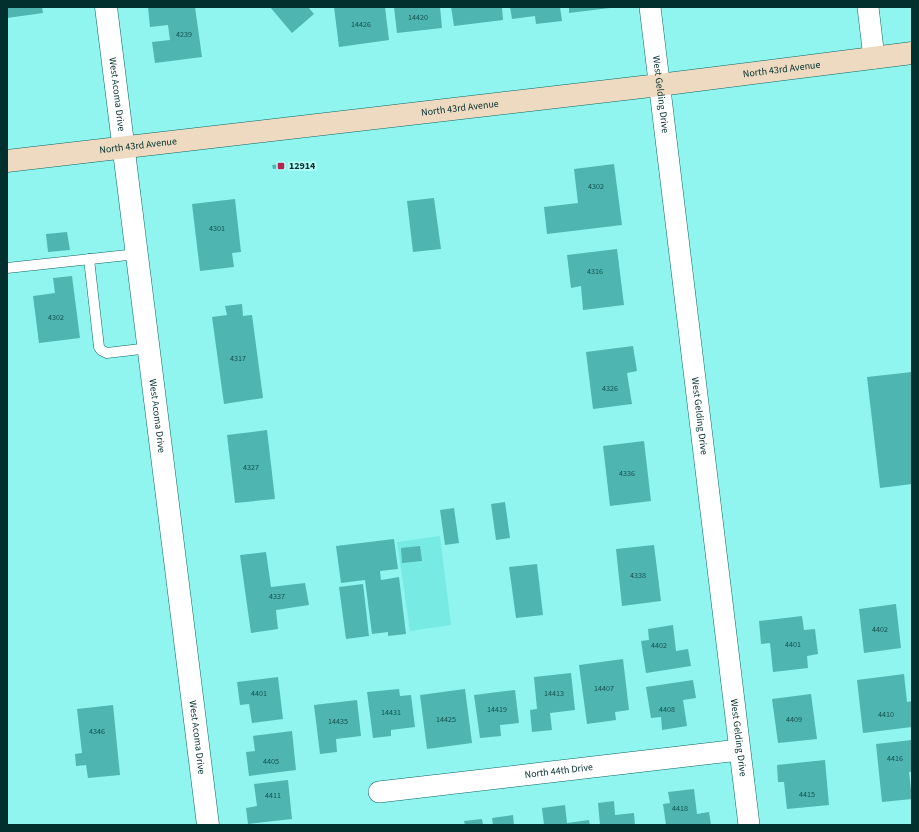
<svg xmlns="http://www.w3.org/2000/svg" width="919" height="832" font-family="'Source Sans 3',sans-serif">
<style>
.built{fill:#77eae3}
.building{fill:#4eb5b0}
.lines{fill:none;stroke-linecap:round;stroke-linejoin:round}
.service-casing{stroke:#0c6662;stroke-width:11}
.minor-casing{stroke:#0c6662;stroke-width:22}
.tertiary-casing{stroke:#0c6662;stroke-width:23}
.secondary-casing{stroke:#0c6662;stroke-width:23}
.service{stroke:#fff;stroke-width:10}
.minor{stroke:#fff;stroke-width:21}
.tertiary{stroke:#fff;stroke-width:22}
.secondary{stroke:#eedac0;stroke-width:22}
.poi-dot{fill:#b5254e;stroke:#b1fff9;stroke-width:1.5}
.labels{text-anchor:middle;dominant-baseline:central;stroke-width:4;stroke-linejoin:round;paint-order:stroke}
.number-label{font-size:8px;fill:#14514e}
.street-label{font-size:10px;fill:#01302e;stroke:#b1fff9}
.poi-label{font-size:10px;font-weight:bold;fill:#01302e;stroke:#b1fff9;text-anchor:start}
</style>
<rect width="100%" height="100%" fill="#90f5ef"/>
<!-- built -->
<polygon class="built" points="440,536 451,625 410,631 397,542"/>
<!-- building -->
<g class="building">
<polygon points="7,7 42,7 43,13 7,18"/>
<polygon points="148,7 195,7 202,57 155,63 152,42 170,40 168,25 150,27"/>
<polygon points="270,7 308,7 314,14 292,33"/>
<polygon points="334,7 385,7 389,40 339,47"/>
<polygon points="394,7 440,7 442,28 397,33"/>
<polygon points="451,7 502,7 503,20 454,26"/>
<polygon points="510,7 560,7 562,21 536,24 535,16 512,19"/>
<polygon points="569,7 610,7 610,8 569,13"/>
<polygon points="282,164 282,168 273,169 272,165"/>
<polygon points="614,164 622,225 547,234 544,207 578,203 574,169"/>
<polygon points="434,198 441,249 413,252 407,201"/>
<polygon points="235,199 241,252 232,253 234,267 200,271 192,204"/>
<polygon points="67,232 70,250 48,252 46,234"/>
<polygon points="617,249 624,305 583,310 581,286 571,288 567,255"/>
<polygon points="72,276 80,338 39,343 33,296 55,293 53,278"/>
<polygon points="242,304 243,316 252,315 263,398 224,404 212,317 227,315 225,306"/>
<polygon points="633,346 637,371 627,373 632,404 593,409 586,352"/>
<polygon points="912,372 912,484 880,488 867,377"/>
<polygon points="267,430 275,499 235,503 227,435"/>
<polygon points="644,441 651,501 610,506 603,446"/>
<polygon points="505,502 510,538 496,540 491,504"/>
<polygon points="454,508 459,543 445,545 440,510"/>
<polygon points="394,539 398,569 380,571 381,580 399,577 406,634 388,636 388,632 372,634 365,580 341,583 336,546"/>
<polygon points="654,545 661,601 622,606 616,549"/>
<polygon points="420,546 422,561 402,563 401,548"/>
<polygon points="266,552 271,587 305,583 309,605 276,610 278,629 251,633 240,555"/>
<polygon points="537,564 543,615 516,618 509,567"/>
<polygon points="363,584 369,636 346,639 339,587"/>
<polygon points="896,604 901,648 864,653 859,609"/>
<polygon points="802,616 804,630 815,629 818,654 807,656 808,668 773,672 770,643 761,644 759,621"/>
<polygon points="673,625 676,651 688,649 691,666 646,673 641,641 649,640 648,629"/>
<polygon points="623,659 629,710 615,712 616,720 587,724 579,665"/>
<polygon points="571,673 575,710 550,713 552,730 532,732 530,710 537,709 534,677"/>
<polygon points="904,674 907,702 912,701 912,727 863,733 857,680"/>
<polygon points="278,677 283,719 252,723 249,704 240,705 237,682"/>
<polygon points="693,680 696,698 683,700 687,726 662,730 661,717 651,718 646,687"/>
<polygon points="399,689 400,696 411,695 415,727 391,730 391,736 373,738 367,692"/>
<polygon points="465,689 472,743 427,749 420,695"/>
<polygon points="515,690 519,723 500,725 501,736 480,738 474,695"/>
<polygon points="811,694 817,739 778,743 772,699"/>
<polygon points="357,700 361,736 336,739 337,752 320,754 314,705"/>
<polygon points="113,705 120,775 88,778 86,765 76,766 75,754 82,753 77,709"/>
<polygon points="292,731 296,770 249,776 246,752 255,751 253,736"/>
<polygon points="912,740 912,772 909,772 912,799 882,802 876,744"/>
<polygon points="825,760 829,805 787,809 784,782 778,782 777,765"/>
<polygon points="288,780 292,819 248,824 246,808 257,806 254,784"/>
<polygon points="694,789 697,814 709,812 711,825 666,825 663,804 670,803 668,792"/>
<polygon points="614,801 615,815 634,813 635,825 600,825 598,803"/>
<polygon points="565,805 567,823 589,820 590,825 544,825 542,808"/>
<polygon points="513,815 514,825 493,825 492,818"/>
<polygon points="482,819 483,825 465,825 464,821"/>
</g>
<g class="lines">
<!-- service casing -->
<g class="service-casing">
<g id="service">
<polyline points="89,259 99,347 101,350 107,353 149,348"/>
<polyline points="7,268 137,254"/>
</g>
</g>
<!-- minor casing -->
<g class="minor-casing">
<g id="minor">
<path id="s1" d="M650,7L749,825"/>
<polyline points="868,7 874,58"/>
<path id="s2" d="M379,792L739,750"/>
</g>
</g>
<!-- tertiary casing -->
<g class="tertiary-casing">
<g id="tertiary">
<path id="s3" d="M106,7L208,825"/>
</g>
</g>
<!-- secondary casing -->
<g class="secondary-casing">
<g id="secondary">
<path id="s4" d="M7,161L659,85L912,53"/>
</g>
</g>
<!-- service -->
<use href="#service" class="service"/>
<!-- minor -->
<use href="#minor" class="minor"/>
<!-- tertiary -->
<use href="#tertiary" class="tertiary"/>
<!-- secondary -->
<use href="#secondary" class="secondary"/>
</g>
<!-- markers -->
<rect class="poi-dot" x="277" y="162" width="8" height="8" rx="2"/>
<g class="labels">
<!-- number labels -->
<g class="number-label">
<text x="418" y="17">14420</text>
<text x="361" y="24">14426</text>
<text x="184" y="34">4239</text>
<text x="596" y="186">4302</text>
<text x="217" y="228">4301</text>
<text x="595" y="271">4316</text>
<text x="56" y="317">4302</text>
<text x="238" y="358">4317</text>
<text x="610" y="388">4326</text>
<text x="251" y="467">4327</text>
<text x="627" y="473">4336</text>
<text x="638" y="575">4338</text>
<text x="277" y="596">4337</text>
<text x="880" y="629">4402</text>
<text x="793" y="644">4401</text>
<text x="659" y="645">4402</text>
<text x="604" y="688">14407</text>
<text x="259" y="693">4401</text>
<text x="554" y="693">14413</text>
<text x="497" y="709">14419</text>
<text x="667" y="709">4408</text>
<text x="391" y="712">14431</text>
<text x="886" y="714">4410</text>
<text x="446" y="719">14425</text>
<text x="794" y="719">4409</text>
<text x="338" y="721">14435</text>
<text x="97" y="731">4346</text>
<text x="895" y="758">4416</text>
<text x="271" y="761">4405</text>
<text x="807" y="794">4415</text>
<text x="273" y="795">4411</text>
<text x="680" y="808">4418</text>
</g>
<!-- street labels -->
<g class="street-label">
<text stroke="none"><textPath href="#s4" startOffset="780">North 43rd Avenue</textPath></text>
<text stroke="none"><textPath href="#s3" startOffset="88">West Acoma Drive</textPath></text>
<text stroke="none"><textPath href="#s1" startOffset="88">West Gelding Drive</textPath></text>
<text stroke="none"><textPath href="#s4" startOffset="456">North 43rd Avenue</textPath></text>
<text stroke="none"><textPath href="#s4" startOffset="132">North 43rd Avenue</textPath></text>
<text stroke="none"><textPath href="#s3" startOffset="412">West Acoma Drive</textPath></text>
<text stroke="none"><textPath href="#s1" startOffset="412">West Gelding Drive</textPath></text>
<text stroke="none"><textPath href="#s3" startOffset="736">West Acoma Drive</textPath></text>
<text stroke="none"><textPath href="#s1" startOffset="736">West Gelding Drive</textPath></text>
<text stroke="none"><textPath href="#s2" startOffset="181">North 44th Drive</textPath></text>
</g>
<!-- poi labels -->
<g class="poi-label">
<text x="289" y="166">12914</text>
</g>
</g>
<!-- border -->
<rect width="919" height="832" fill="none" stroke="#01302e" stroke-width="16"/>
</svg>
